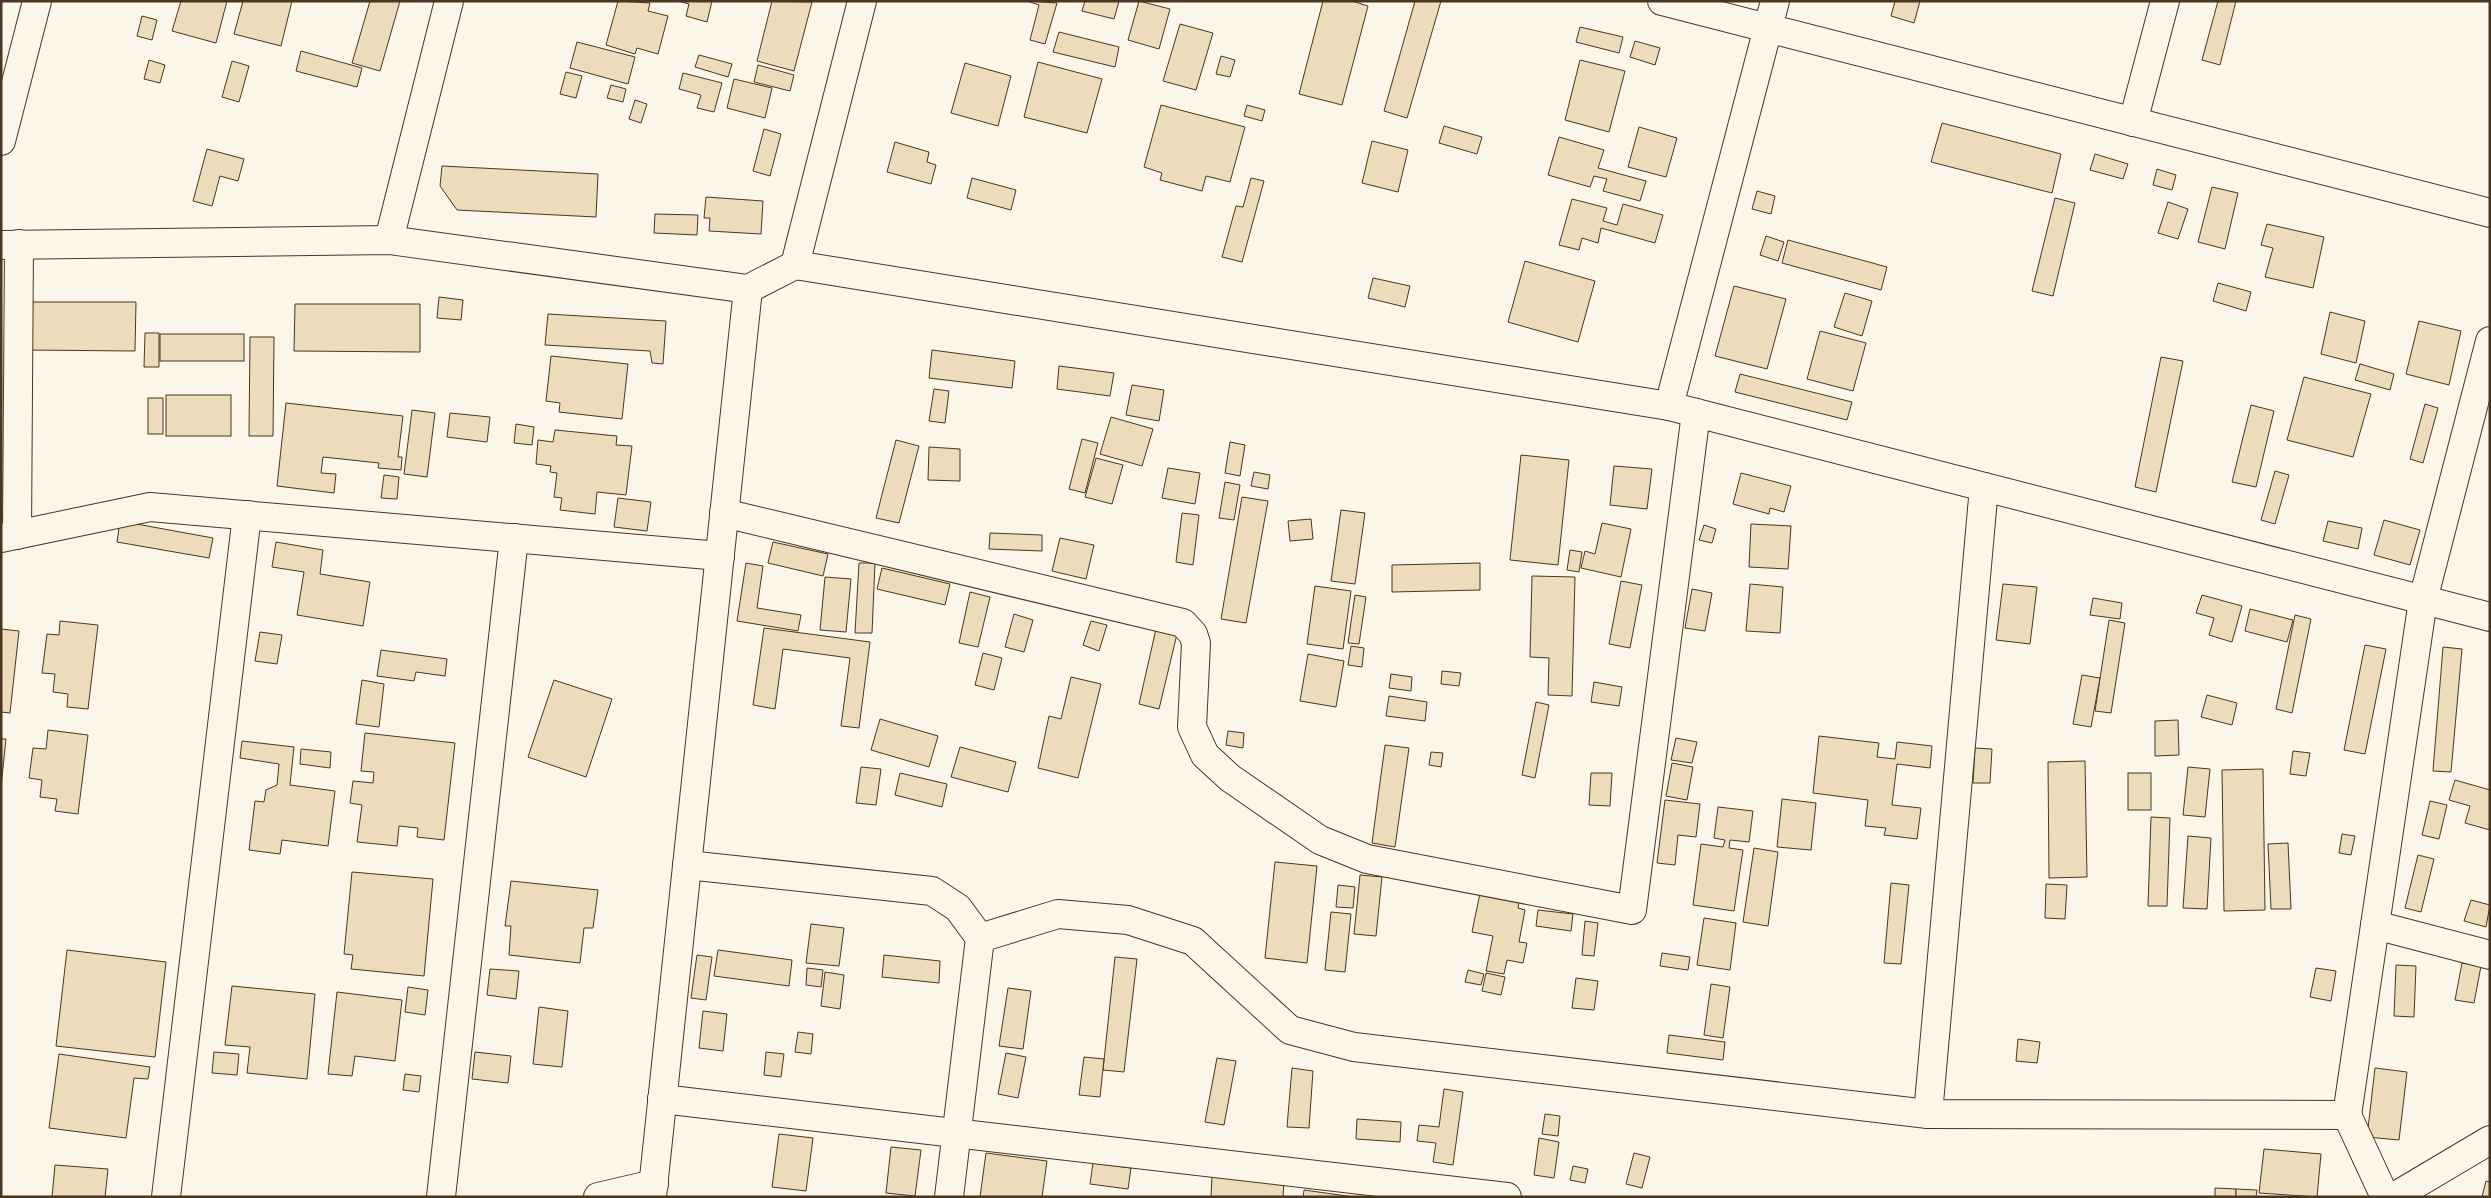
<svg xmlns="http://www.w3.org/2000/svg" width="2491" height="1198" font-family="'Archivo Narrow',sans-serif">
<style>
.building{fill:#ecdcbc;stroke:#4a3520}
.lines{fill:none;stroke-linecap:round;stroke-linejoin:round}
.minor-casing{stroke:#4a3520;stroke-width:30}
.minor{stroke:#fbf6e9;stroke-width:28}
</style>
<rect width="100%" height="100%" fill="#fbf6e9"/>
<!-- building -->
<g class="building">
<polygon points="181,1 227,1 216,43 172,31"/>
<polygon points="243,1 292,1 281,46 234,34"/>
<polygon points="370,1 400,1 380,71 352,63"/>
<polygon points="618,1 650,3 648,11 668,16 658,54 637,48 635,54 606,45"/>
<polygon points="678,1 712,1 707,22 686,16 689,4"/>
<polygon points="772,1 812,2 794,71 757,61"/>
<polygon points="1027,1 1057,3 1045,44 1030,40 1039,5"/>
<polygon points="1085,1 1119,1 1114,19 1082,11"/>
<polygon points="1139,1 1170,9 1159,49 1128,40"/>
<polygon points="1323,1 1352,1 1368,6 1342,105 1299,94"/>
<polygon points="1415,1 1441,1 1407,118 1384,111"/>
<polygon points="1895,1 1920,1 1914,23 1891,16"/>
<polygon points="2218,1 2236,1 2220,65 2202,60"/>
<polygon points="142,16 157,20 152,40 137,36"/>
<polygon points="1180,24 1213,33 1196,90 1163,81"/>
<polygon points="1580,27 1623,37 1619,53 1576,42"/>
<polygon points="1059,32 1119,47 1115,67 1053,52"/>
<polygon points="1635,41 1660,48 1655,65 1630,57"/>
<polygon points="577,42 635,57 628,84 570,68"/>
<polygon points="301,51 362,68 357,87 296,71"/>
<polygon points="699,55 732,64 728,77 695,67"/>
<polygon points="1221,56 1235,60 1230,77 1216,74"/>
<polygon points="149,60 165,65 160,83 144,79"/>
<polygon points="1580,60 1625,71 1609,132 1565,120"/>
<polygon points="232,61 249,66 239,102 222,97"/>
<polygon points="1038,62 1102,79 1087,133 1024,117"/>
<polygon points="965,63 1011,76 998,126 951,113"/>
<polygon points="758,65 794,75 790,91 754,82"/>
<polygon points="566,72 582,76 576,98 560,94"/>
<polygon points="683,73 722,83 714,112 697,108 701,95 679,89"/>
<polygon points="734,79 772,88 765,118 727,108"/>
<polygon points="611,85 626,89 623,102 607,98"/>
<polygon points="635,100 647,104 641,123 629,119"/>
<polygon points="1161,105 1245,127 1230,182 1206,176 1202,191 1160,180 1162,173 1144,167"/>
<polygon points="1247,105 1265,110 1262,121 1244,116"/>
<polygon points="1942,123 2061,154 2052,193 1931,162"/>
<polygon points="1444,126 1482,137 1477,154 1439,143"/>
<polygon points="1639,127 1677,138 1666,177 1628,167"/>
<polygon points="764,129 781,134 770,176 753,171"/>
<polygon points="1559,137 1604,150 1598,168 1646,181 1640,201 1603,191 1607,179 1594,176 1590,187 1548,175"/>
<polygon points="1372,141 1408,150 1398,192 1362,183"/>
<polygon points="895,142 929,152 927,162 936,165 931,184 887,172"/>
<polygon points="207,149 244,159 238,181 220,176 212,206 193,201"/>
<polygon points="2095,154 2128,164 2123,179 2090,170"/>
<polygon points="442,166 598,174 596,217 457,210 440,186"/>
<polygon points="2157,169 2176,175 2172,190 2153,185"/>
<polygon points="972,178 1016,190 1011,210 967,198"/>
<polygon points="1251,178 1264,181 1242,262 1222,257 1236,206 1243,207"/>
<polygon points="2212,187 2238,193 2225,249 2198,242"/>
<polygon points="1757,191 1775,196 1771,214 1752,209"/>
<polygon points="706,197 763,201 761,234 709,231 710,218 704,218"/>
<polygon points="2055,198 2075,203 2053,296 2032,291"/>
<polygon points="1572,199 1607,208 1603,221 1617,225 1623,204 1663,215 1655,243 1601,228 1598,243 1582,238 1579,250 1559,245"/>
<polygon points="2168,202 2188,209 2178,239 2158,233"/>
<polygon points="655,214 698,215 697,235 654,233"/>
<polygon points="2267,224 2324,237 2313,288 2265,277 2273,248 2261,245"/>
<polygon points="1766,236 1784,242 1778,261 1760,255"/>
<polygon points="1788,240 1887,267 1881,290 1782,263"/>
<polygon points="1525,261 1595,281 1578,342 1508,322"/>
<polygon points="1373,278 1410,286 1405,307 1368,298"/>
<polygon points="2218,283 2251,292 2246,311 2213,301"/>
<polygon points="1734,286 1786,299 1767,369 1715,356"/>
<polygon points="1845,293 1872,301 1862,336 1834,327"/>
<polygon points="439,297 463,300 461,320 437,318"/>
<polygon points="27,302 136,302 135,351 27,350"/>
<polygon points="295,304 420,304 420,352 294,351"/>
<polygon points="2330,312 2365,321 2356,363 2321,354"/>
<polygon points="548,314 666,321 663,364 652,363 650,351 545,345"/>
<polygon points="2419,321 2461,331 2449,385 2406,374"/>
<polygon points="1820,331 1866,343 1853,391 1807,379"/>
<polygon points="145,333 159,333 159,367 144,367"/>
<rect x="160" y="334" width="84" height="27"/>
<polygon points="250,337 274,337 273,436 249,436"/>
<polygon points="932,350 1015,361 1012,388 929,378"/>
<polygon points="551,356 628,364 622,419 559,412 560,403 546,401"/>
<polygon points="2161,357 2183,361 2156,492 2135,487"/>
<polygon points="2360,364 2394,374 2390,390 2355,380"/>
<polygon points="1059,366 1114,373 1110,396 1057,389"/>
<polygon points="1740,374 1852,402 1847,420 1735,392"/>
<polygon points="2304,377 2371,394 2353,457 2287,440"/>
<polygon points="1132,385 1164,390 1159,421 1126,415"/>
<polygon points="934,389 949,391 945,423 929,421"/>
<rect x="166" y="395" width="65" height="41"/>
<rect x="148" y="398" width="15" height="36"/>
<polygon points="286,403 403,416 398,457 402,457 401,470 378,468 379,463 323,457 321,473 336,474 334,493 277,486"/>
<polygon points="2425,404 2438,408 2423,463 2410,459"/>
<polygon points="2251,405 2274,411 2256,487 2232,482"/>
<polygon points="412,410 435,413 427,477 404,474"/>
<polygon points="450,413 490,417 487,442 447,437"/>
<polygon points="1111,417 1153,429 1142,466 1100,454"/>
<polygon points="516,424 534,427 532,445 514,443"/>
<polygon points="555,430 617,436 616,445 632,446 626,495 597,492 595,514 560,510 562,498 554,497 557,473 550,472 551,466 536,464 538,440 553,442"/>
<polygon points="1082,439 1098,443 1085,493 1069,489"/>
<polygon points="896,440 919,446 899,523 876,518"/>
<polygon points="1230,442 1245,445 1240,476 1225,473"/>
<polygon points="929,447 960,449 960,481 928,480"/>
<polygon points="1521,455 1569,460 1558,565 1510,560"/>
<polygon points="1096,458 1123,465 1112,504 1085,497"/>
<polygon points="1614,466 1652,469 1647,509 1610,505"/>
<polygon points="1168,468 1200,473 1195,504 1162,498"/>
<polygon points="2275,471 2289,475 2275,524 2261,520"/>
<polygon points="1254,472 1270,475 1268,489 1251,486"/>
<polygon points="1741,473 1791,486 1784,512 1770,508 1769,514 1733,504"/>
<polygon points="384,475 399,477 397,499 381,498"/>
<polygon points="1225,482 1240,485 1234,520 1219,518"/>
<polygon points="1242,497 1268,501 1246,623 1221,619"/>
<polygon points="618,498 651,502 647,531 614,527"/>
<polygon points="1341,510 1365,513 1355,584 1331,581"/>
<polygon points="1182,513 1199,515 1193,565 1176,562"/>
<polygon points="1311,519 1313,539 1290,541 1288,521"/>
<polygon points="2384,520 2420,530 2410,565 2374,555"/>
<polygon points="120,521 213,538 209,558 117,542"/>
<polygon points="2328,521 2362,528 2358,549 2323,541"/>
<polygon points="1602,523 1631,529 1621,577 1581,568 1585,551 1595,554"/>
<polygon points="1751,524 1791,526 1788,569 1749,567"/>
<polygon points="1704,525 1716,529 1712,543 1699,540"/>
<polygon points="990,533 1042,535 1042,551 989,549"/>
<polygon points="1060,538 1094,545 1086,579 1052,571"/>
<polygon points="276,542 323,550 320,574 370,582 363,626 297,615 304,572 272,567"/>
<polygon points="773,542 828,554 823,576 768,563"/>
<polygon points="1570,550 1582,552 1579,572 1567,570"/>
<polygon points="746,563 763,566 757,608 801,615 798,631 737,621"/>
<polygon points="859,563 875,563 872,633 855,633"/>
<polygon points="1480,563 1480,590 1392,592 1392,565"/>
<polygon points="882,568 950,584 945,605 877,589"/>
<polygon points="1532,576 1575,577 1572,696 1548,695 1549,658 1530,657"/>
<polygon points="825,577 851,579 846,632 820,630"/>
<polygon points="1621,581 1642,585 1630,648 1609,644"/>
<polygon points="1750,584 1783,587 1780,633 1746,631"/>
<polygon points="2003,584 2037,587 2030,644 1996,640"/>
<polygon points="1315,586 1351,591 1343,649 1307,644"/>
<polygon points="1692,589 1712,593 1705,631 1685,628"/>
<polygon points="970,592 990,597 978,647 959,643"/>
<polygon points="1355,595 1366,597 1359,644 1348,643"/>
<polygon points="2202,595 2242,606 2232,642 2209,635 2214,618 2196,613"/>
<polygon points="2093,598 2122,603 2120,619 2090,615"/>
<polygon points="2250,609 2293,620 2287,642 2245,631"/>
<polygon points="1014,614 1033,620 1024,652 1005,647"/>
<polygon points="2295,615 2311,619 2292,713 2276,709"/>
<polygon points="2109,620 2125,623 2111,713 2095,711"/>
<polygon points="60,621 98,625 88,709 67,707 68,694 53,692 55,674 42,673 47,634 59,635"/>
<polygon points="1091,621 1107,625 1099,651 1083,645"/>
<polygon points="764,628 870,642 859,728 841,726 850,658 783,649 775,709 753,705"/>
<polygon points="1,629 19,631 10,713 1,712"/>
<polygon points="1156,629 1177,634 1159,709 1139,704"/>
<polygon points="260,632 282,635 277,664 255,661"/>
<polygon points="2365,645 2386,649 2365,754 2344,750"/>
<polygon points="1351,646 1364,648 1362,667 1348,665"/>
<polygon points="2443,647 2462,649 2451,772 2433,771"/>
<polygon points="381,650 447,659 445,676 416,672 414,681 377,676"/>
<polygon points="983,653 1002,658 994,690 975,685"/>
<polygon points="1308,654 1344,661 1336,707 1300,701"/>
<polygon points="1442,671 1461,673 1459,686 1441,684"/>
<polygon points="1391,674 1412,677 1411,691 1389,688"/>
<polygon points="2082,675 2100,678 2091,727 2073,724"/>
<polygon points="1071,677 1101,684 1078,778 1038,768 1049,716 1061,719"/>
<polygon points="362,680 384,684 379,727 356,724"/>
<polygon points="554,680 612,699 586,777 528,757"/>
<polygon points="1594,682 1622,687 1619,706 1591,702"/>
<polygon points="2207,695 2237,703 2232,725 2201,717"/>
<polygon points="1389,696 1427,702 1425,721 1386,716"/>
<polygon points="1536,702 1549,705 1535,778 1522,775"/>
<polygon points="880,719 938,736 929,767 871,750"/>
<polygon points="2178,720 2179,755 2155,756 2155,721"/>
<polygon points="48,730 88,735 78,814 55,811 57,799 40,797 42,780 29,778 33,748 46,749"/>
<polygon points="1228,731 1244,733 1243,748 1226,745"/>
<polygon points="365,733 455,743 444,840 417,837 418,828 399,826 397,846 357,842 362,805 350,803 353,781 373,783 374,772 361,771"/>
<polygon points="1819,736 1879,743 1877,757 1895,759 1897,742 1932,746 1930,768 1897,764 1892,805 1921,808 1917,839 1884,835 1886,828 1865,826 1868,800 1813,793"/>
<polygon points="1676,738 1697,742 1692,763 1671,760"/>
<polygon points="1,739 6,739 1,787"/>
<polygon points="242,741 294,747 290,785 335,791 328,846 282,840 280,854 249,850 255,801 264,802 266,790 277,785 279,764 240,758"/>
<polygon points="1385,745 1409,748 1395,847 1372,843"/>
<polygon points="960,747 1016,762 1008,792 951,777"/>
<polygon points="1975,748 1992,749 1990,783 1973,783"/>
<polygon points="301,749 331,752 330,768 300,764"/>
<polygon points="2293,751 2310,753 2306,776 2290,774"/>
<polygon points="1431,752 1443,753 1441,767 1429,765"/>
<polygon points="2085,761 2087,877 2049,878 2048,762"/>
<polygon points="1672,763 1693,767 1687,800 1666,796"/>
<polygon points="861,767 881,769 876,805 856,803"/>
<polygon points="2188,767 2210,769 2205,817 2183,815"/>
<polygon points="2263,769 2265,910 2224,911 2222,770"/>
<polygon points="900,773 947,784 942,807 895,795"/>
<polygon points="1591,773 1612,773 1610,806 1589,805"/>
<rect x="2128" y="773" width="23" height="37"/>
<polygon points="2455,780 2490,790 2490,830 2465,823 2470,806 2449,800"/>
<polygon points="1782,799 1816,803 1811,850 1777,847"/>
<polygon points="1665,800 1700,804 1696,837 1678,835 1675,865 1657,863"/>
<polygon points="2430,801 2447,805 2439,839 2422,835"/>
<polygon points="1718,807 1753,811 1749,842 1730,840 1729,848 1743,850 1734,911 1693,905 1701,844 1723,847 1725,840 1714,838"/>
<polygon points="2151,817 2170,818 2167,906 2148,906"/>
<polygon points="2342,834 2355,836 2351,855 2339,853"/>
<polygon points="2188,836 2211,838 2207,909 2183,908"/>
<polygon points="2288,843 2291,909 2271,909 2268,844"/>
<polygon points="1754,848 1778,852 1768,926 1743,922"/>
<polygon points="2418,855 2434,859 2421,912 2405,908"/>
<polygon points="1275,862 1317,866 1307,963 1265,958"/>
<polygon points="352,872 433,879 424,976 351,969 353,955 344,954"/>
<polygon points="1360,875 1382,877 1376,936 1354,934"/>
<polygon points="511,881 598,890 593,928 584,928 580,963 509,955 511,926 505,926"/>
<polygon points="1891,883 1909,885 1901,964 1884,963"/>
<polygon points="2046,884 2067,885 2065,919 2045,918"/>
<polygon points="1338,885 1355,887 1353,908 1336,907"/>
<polygon points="1480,893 1519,901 1518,908 1525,910 1519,942 1527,943 1523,963 1507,960 1504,974 1486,971 1493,936 1472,932"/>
<polygon points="2471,900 2490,905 2486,927 2464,921"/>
<polygon points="1538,910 1573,914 1571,931 1536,926"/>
<polygon points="1331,912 1351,914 1345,972 1325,970"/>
<polygon points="1704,918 1736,923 1730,970 1697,965"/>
<polygon points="1585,921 1598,923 1594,956 1582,955"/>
<polygon points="811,924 844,928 839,966 806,963"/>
<polygon points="67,950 166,962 155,1057 56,1046"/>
<polygon points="718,950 792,960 789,986 714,976"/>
<polygon points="1662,953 1690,957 1688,970 1660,966"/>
<polygon points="697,955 712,957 706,1000 691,998"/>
<polygon points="884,955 940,961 939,983 882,977"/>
<polygon points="1115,957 1137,959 1124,1072 1103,1070"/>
<polygon points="2462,963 2481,966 2474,1003 2455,1000"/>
<polygon points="2396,965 2416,966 2414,1017 2394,1016"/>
<polygon points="807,968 823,970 821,987 806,985"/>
<polygon points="2316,968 2336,971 2331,1001 2310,997"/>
<polygon points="490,969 519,971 516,999 487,995"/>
<polygon points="1468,970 1484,974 1481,985 1465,982"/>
<polygon points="825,972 844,975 840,1009 821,1006"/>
<polygon points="1486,973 1505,977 1501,995 1482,991"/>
<polygon points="1576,978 1598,981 1594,1010 1572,1008"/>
<polygon points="1711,984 1730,987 1723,1038 1704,1035"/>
<polygon points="232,986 315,994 307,1079 247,1073 250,1047 225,1045"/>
<polygon points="408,987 428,990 425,1015 405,1012"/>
<polygon points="1008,988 1031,991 1023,1049 999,1046"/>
<polygon points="337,992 402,1000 395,1061 355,1056 352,1076 328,1074"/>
<polygon points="539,1007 568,1011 562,1067 533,1064"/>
<polygon points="703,1011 727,1014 723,1051 699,1048"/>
<polygon points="798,1032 813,1034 811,1054 795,1052"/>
<polygon points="1669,1035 1725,1042 1723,1060 1667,1053"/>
<polygon points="2018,1039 2040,1042 2037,1063 2016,1061"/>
<polygon points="214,1052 239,1054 237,1075 212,1073"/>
<polygon points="475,1052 511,1056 508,1083 472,1079"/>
<polygon points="766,1052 784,1054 781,1077 764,1075"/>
<polygon points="1006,1053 1026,1057 1018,1098 998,1094"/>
<polygon points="59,1054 150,1067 148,1079 134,1078 126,1138 49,1128"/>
<polygon points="1084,1057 1104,1059 1100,1097 1079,1095"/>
<polygon points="1217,1058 1236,1061 1224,1125 1205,1122"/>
<polygon points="1292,1068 1313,1071 1309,1128 1287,1127"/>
<polygon points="2375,1068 2407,1072 2399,1140 2367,1137"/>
<polygon points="405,1074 421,1076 419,1092 403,1090"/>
<polygon points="1444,1089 1463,1092 1453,1165 1433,1162 1436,1143 1417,1141 1419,1125 1439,1127"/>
<polygon points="1545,1114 1560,1116 1558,1136 1542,1134"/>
<polygon points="1357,1119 1401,1122 1400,1142 1356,1139"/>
<polygon points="779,1134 813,1138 806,1191 772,1187"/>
<polygon points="1539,1138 1559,1142 1554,1178 1534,1175"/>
<polygon points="891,1147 921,1150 915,1196 886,1193"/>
<polygon points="2264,1149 2321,1154 2317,1197 2259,1193"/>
<polygon points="986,1153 1047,1161 1042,1197 980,1197"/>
<polygon points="1634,1153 1650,1157 1642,1188 1626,1184"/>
<polygon points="1093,1163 1131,1168 1128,1189 1090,1184"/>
<polygon points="55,1165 108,1169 105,1197 52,1197"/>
<polygon points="1573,1166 1588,1169 1585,1183 1570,1180"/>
<polygon points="1212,1176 1284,1180 1283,1197 1211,1197"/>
<polygon points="2486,1181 2490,1182 2490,1197 2482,1197"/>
<polygon points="2215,1188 2236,1189 2236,1197 2215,1197"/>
<polygon points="2236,1189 2257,1190 2256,1197 2236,1197"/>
<polygon points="1304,1190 1354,1197 1303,1197"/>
</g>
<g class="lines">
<!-- minor casing -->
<g class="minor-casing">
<g id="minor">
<polyline points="1662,1 2490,213"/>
<polyline points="2133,122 2165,1"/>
<polyline points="1,141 37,1"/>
<polyline points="389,240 449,1"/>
<polyline points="1,245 389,240 748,289 795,265 1669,406 2490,617"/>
<polyline points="795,265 862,1"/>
<polyline points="1669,406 1775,1"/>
<polyline points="724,513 1183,623 1193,634 1196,643 1192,727 1205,755 1230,778 1320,840 1367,859 1632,910 1696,413"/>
<polyline points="17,535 19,244"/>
<polyline points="1,538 150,507 720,556"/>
<polyline points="687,865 932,891 958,908 980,938 949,1197"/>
<polyline points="2375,925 2490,955"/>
<polyline points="980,938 1058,914 1128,920 1193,941 1290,1030 1354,1047 1928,1114 2347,1115 2385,1197"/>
<polyline points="662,1099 1507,1197"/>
<polyline points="1928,1114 1984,487"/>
<polyline points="2347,1115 2423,600 2490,341"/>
<polyline points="166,1197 247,515"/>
<polyline points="441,1197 514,538"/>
<polyline points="598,1197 654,1184"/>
<polyline points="652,1197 748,289"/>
<polyline points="2394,1197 2490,1140"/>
</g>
</g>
<!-- minor -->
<use href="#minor" class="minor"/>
</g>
<!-- border -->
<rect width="2491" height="1198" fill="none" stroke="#4a3520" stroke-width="5"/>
</svg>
